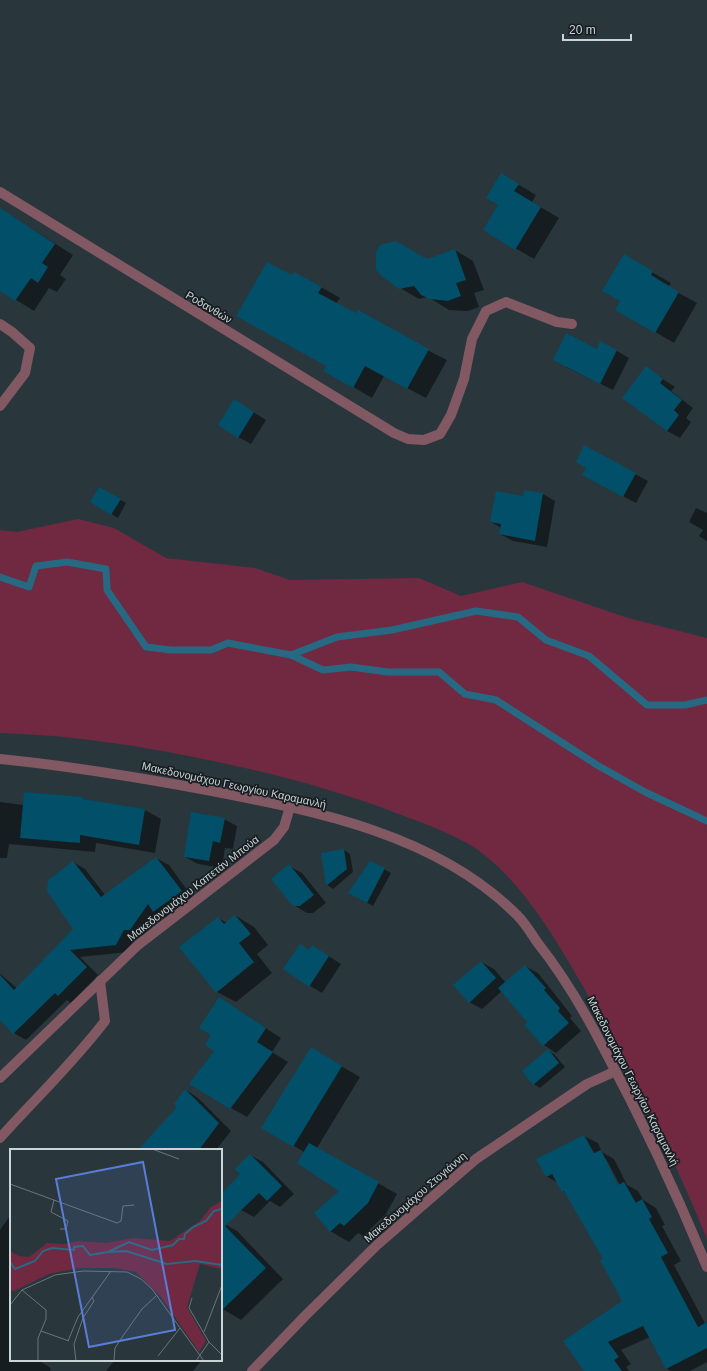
<svg xmlns="http://www.w3.org/2000/svg" width="707" height="1371" font-family="Helvetica,sans-serif">
<style>
.green{fill:#702941}
.shadow{fill:#0007;fill-rule:evenodd}
.lines{fill:none;stroke-linecap:round;stroke-linejoin:round}
.stream{stroke:#276982;stroke-width:7}
.building{fill:#014f68}
.street{stroke:#825863;stroke-width:10}
.labels{text-anchor:middle;dominant-baseline:central;stroke-width:3.5;stroke-linejoin:round;paint-order:stroke}
.street-label{font-size:11px;fill:#cad3d6;stroke:#171d20}
.inset-river{fill:none;stroke:#276982;stroke-width:2}
.inset-road{fill:none;stroke:#69757a;stroke-width:1}
.view{fill:#5a7dd7;fill-opacity:0.15;stroke:#5a7dd7;stroke-width:2}
.inset-edge{fill:none;stroke:#cad3d6;stroke-width:2}
</style>
<rect width="100%" height="100%" fill="#29373d"/>
<!-- green -->
<path class="green" d="M78,519L114,528L166,558L255,568L290,580L419,578L461,596L522,582L628,618L707,638V1239C672,1153 631,1070 585,990C558,943 526,887 482,853C460,836 423,823 396,813C336,790 275,774 213,761C142,746 72,735 0,733V530L17,532Z"/>
<!-- shadow -->
<g class="shadow">
<polygon points="501,174 536,195 532,202 559,218 534,259 484,230 499,205"/>
<polygon points="5,212 73,255 60,275 66,279 57,292 49,288 34,311 0,290 0,219"/>
<polygon points="455,250 473,261 484,290 474,293 479,307 468,311 449,310 428,297 419,299 400,288 428,260"/>
<polygon points="624,256 671,283 668,287 697,303 674,343 616,309 621,300"/>
<polygon points="293,277 321,287 340,298 336,304 447,360 426,398 384,376 372,398 343,381 327,366"/>
<polygon points="597,350 617,351 629,358 613,390 566,367"/>
<polygon points="646,368 675,387 671,391 693,408 686,418 691,422 680,438 667,431"/>
<polygon points="247,408 266,420 251,444 238,437"/>
<polygon points="588,468 635,474 648,481 636,503 596,482"/>
<polygon points="100,488 126,503 118,518 92,502"/>
<polygon points="543,494 555,501 547,547 513,541 500,534 501,528 491,522 524,498"/>
<polygon points="696,508 707,513 707,541 699,536 703,530 689,522"/>
<polygon points="83,798 88,801 145,810 161,819 155,853 96,843 95,852 9,844 7,858 0,858 0,802 24,805"/>
<polygon points="224,819 237,826 233,849 225,848 222,868 198,864 185,857"/>
<polygon points="344,850 350,854 353,872 333,889 327,885"/>
<polygon points="156,858 169,865 193,898 166,918 158,914 143,937 136,936 128,952 80,957 98,975 71,1003 67,1000 26,1040 14,1033 0,1019 0,974 17,988 74,930 73,862 85,869 105,895"/>
<polygon points="371,862 391,873 373,906 355,896"/>
<polygon points="289,866 302,873 326,903 313,913 307,913 294,905"/>
<polygon points="236,916 254,927 268,945 257,954 272,973 236,1002 217,992 218,918 227,923"/>
<polygon points="313,946 341,964 322,993 310,986 310,951"/>
<polygon points="481,962 494,969 506,983 525,966 538,973 572,1016 570,1018 581,1031 556,1053 544,1045 529,1022 502,991 482,1009 469,1002"/>
<polygon points="235,1008 281,1038 272,1052 288,1062 247,1117 231,1108 212,1035"/>
<polygon points="548,1051 554,1054 565,1067 540,1088 534,1084"/>
<polygon points="329,1059 360,1077 317,1148 397,1194 386,1214 363,1236 358,1233 349,1242 330,1231 341,1191 304,1152 262,1127"/>
<polygon points="186,1090 198,1098 231,1131 216,1150 140,1150 179,1107"/>
<path d="M584,1136L598,1143L602,1152L614,1159L627,1185L638,1191L643,1200L656,1208L665,1225L662,1226L681,1261L674,1265L707,1327V1362L690,1371H671L667,1369L650,1337L621,1350L631,1364L626,1367L629,1371H585L624,1302L604,1259L567,1194L563,1191L558,1183L546,1176L538,1160ZM604,1159H606L622,1189L620,1190Z"/>
<polygon points="250,1155 263,1162 294,1194 280,1207 270,1201 254,1217 241,1210 242,1174"/>
<polygon points="9,1217 11,1218 11,1360 38,1360 51,1368 50,1371 0,1371 0,1230"/>
<polygon points="221,1222 237,1231 283,1279 241,1320 221,1308"/>
<polygon points="115,1360 202,1360 193,1371 106,1371"/>
</g>
<g class="lines">
<!-- stream -->
<g class="stream">
<polyline points="0,577 29,587 36,566 67,562 106,569 107,590 146,647 171,650 211,650 228,643 291,655 337,637 392,630 476,611 518,617 546,640 589,656 647,705 685,705 707,700"/>
<polyline points="291,655 323,670 351,667 388,672 439,672 465,694 496,700 597,765 645,792 707,821"/>
</g>
</g>
<!-- building -->
<g class="building">
<polygon points="501,173 519,184 514,191 541,207 515,250 483,230 498,205 486,198"/>
<polygon points="0,208 55,244 42,263 48,267 38,283 31,278 15,301 0,291"/>
<polygon points="396,241 427,259 455,249 466,280 456,283 461,296 448,301 430,299 421,295 414,286 399,289 383,277 376,270 376,252 380,245"/>
<polygon points="624,254 653,271 651,275 679,292 655,333 615,310 620,301 602,291"/>
<polygon points="267,262 292,275 294,272 322,287 318,293 356,313 358,310 429,349 407,389 365,366 353,388 323,371 326,366 236,316"/>
<polygon points="566,333 597,349 600,341 617,350 600,384 553,360"/>
<polygon points="646,366 663,379 660,383 682,400 674,410 679,415 667,431 622,398"/>
<polygon points="234,399 254,412 238,438 218,425"/>
<polygon points="584,445 636,473 623,497 582,475 586,468 576,462"/>
<polygon points="99,487 121,499 111,515 90,502"/>
<polygon points="524,490 543,493 535,541 499,534 501,524 490,522 496,491 523,496"/>
<polygon points="24,792 84,797 83,799 145,809 139,845 80,835 80,843 20,838"/>
<polygon points="191,812 225,818 220,843 213,841 209,861 184,857"/>
<polygon points="344,849 347,869 326,886 321,853"/>
<polygon points="156,857 182,891 153,912 148,904 130,930 124,930 116,945 70,950 87,967 58,996 55,993 13,1034 0,1020 0,975 14,990 73,929 47,891 48,880 73,861 101,897"/>
<polygon points="370,861 385,868 367,903 348,893"/>
<polygon points="289,864 314,895 300,906 293,906 271,879"/>
<polygon points="235,915 251,934 239,943 254,962 216,993 179,947 218,917 224,924"/>
<polygon points="300,944 309,950 312,945 329,956 309,987 283,969"/>
<polygon points="481,961 496,978 469,1003 453,985"/>
<polygon points="525,965 546,988 544,990 560,1008 558,1011 569,1023 543,1046 524,1025 527,1022 498,988"/>
<polygon points="219,997 266,1028 257,1042 273,1052 230,1109 189,1084 214,1051 205,1045 211,1035 199,1028"/>
<polygon points="311,1047 342,1066 293,1147 261,1128"/>
<polygon points="548,1049 559,1063 533,1085 522,1071"/>
<polygon points="185,1089 219,1123 199,1150 138,1150 177,1107 174,1104"/>
<polygon points="584,1135 594,1153 601,1150 618,1185 624,1182 636,1203 642,1199 652,1217 649,1219 668,1253 661,1257 698,1327 707,1322 707,1348 666,1369 643,1326 608,1342 619,1357 614,1360 622,1371 584,1371 563,1341 622,1301 600,1260 603,1259 564,1191 562,1192 552,1174 546,1177 536,1159"/>
<polygon points="309,1143 379,1182 368,1203 344,1226 340,1223 330,1232 314,1213 339,1191 297,1163"/>
<polygon points="250,1154 282,1186 267,1201 259,1193 225,1226 266,1268 221,1311 221,1194 240,1174 235,1169"/>
</g>
<g class="lines">
<!-- street -->
<g class="street">
<polyline points="0,192 394,433 408,439 424,440 440,434 451,415 464,379 472,339 486,311 506,302 557,322 572,324"/>
<polyline points="0,324 12,332 30,348 25,373 0,406"/>
<path d="M0,759C72,766 142,778 212,791C320,812 437,835 517,915C525,923 531,933 537,942C563,975 584,1010 603,1047C641,1118 676,1192 707,1267"/>
<polyline points="0,1078 138,945 274,840 284,827 290,807"/>
<path d="M0,1138C35,1099 73,1063 105,1021L100,981"/>
<polyline points="252,1371 305,1316 377,1245 476,1159 587,1084 616,1071"/>
</g>
</g>
<g class="labels">
<!-- street labels -->
<g class="street-label">
<text transform="translate(209 307) rotate(31)">Ροδανθών</text>
<text transform="translate(234 785) rotate(12)">Μακεδονομάχου Γεωργίου Καραμανλή</text>
<text transform="translate(193 888) rotate(-38)">Μακεδονομάχου Καπετάν Μπούα</text>
<text transform="translate(633 1081) rotate(63)">Μακεδονομάχου Γεωργίου Καραμανλή</text>
<text transform="translate(415 1197) rotate(-41)">Μακεδονομάχου Στογιάννη</text>
</g>
</g>
<!-- overview -->
<g transform="translate(10 1149)">
<rect width="212" height="212" fill="#29373d"/>
<path d="M212,52V120L190,115L177,158L196,192L189,203L151,148L126,123L104,119H69L39,125L4,142L0,141V102L9,107L19,108L37,94L55,95L68,92L96,94L124,89L160,92L190,72L201,58Z" fill="#702941"/>
<path class="inset-river" d="M98,103L116,102L157,115L185,112L212,116M0,113L5,120L25,112L33,102L42,99L64,101V98L73,97L80,106L98,103L119,93L142,101L163,96L169,90H174L175,85L183,78L196,72L204,62L212,60"/>
<path class="inset-road" d="M142,0L169,10M0,35L107,74L111,72L113,57L124,56M44,51L41,63L58,72L56,80H50M12,141L36,161V170L28,189V212M182,149L179,159L199,193L212,206M0,156L12,141L45,126L73,122L117,123L131,130L142,140L194,212M31,182L59,192M194,183L212,136M58,192L68,168L101,122M148,207L170,179M66,212L64,195L73,169L84,152L82,148M104,212L105,199L115,184L132,160L147,146M186,212L199,193"/>
<path class="view" d="M133,13L165,181L79,198L46,30Z"/>
<rect width="212" height="212" class="inset-edge"/>
</g>
<!-- scale -->
<path d="M563 34v6h68v-6" fill="none" stroke="#cad3d6" stroke-width="2"/>
<text x="569" y="34" font-size="12" fill="#cad3d6" stroke="#171d20" stroke-width="3" paint-order="stroke">20 m</text>
</svg>
